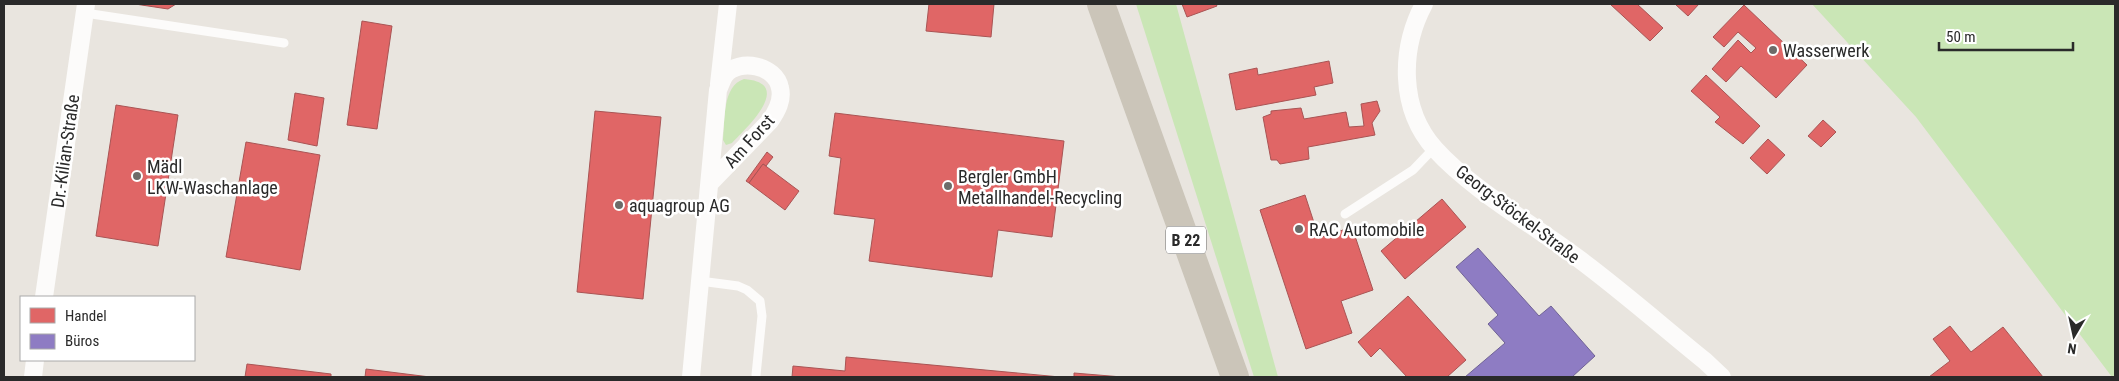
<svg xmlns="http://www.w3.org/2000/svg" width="2119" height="381" font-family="'Roboto Condensed',sans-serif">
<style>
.green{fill:#cae6b6}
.shops{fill:#e06666;stroke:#a95454}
.offices{fill:#8e7cc3;stroke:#706395}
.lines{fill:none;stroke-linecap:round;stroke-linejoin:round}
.lane{stroke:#fcfbfa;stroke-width:9}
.street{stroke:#fcfbfa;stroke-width:18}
.primary{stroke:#cbc5b9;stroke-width:28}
.poi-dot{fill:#6d6b69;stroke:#fff;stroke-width:2}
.labels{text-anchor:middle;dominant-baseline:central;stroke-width:5;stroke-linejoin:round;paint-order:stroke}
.shield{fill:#fff;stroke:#6a6a6a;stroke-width:1}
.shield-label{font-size:16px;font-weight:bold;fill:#2a2a2a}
.poi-label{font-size:18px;fill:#2a2a2a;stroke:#fff;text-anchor:start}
.street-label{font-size:18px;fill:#2a2a2a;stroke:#fff}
</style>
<rect width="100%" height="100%" fill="#e9e5df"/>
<!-- green -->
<g class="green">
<polygon points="1136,4 1176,4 1278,377 1254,377"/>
<polygon points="1812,4 2115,4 2115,377 2112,377 1916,117"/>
<path d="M744,79C796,83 745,129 732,143L726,145L723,140C725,121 722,86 744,79Z"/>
</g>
<!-- shops -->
<g class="shops">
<polygon points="135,4 176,4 168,9"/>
<polygon points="929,4 994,4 991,37 926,31"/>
<polygon points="1182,4 1216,4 1217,6 1187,17"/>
<polygon points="1610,4 1637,4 1663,28 1650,41"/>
<polygon points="1675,4 1699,4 1688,16"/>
<polygon points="1744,5 1807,65 1776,98 1741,66 1726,82 1712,69 1738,40 1751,53 1756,48 1738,32 1724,47 1713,37"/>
<polygon points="362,21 392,26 377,129 347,125"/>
<polygon points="1329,61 1333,83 1314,87 1316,95 1236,110 1229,74 1257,68 1258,75"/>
<polygon points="1706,75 1760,126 1743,144 1715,122 1720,117 1691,91"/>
<polygon points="295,93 324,98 317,146 288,140"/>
<polygon points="1377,101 1380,111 1372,123 1375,135 1308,147 1309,159 1280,164 1277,160 1271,160 1263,117 1271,114 1271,111 1301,108 1304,119 1346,112 1349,127 1364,126 1361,104"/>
<polygon points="116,105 178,115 158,246 96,236"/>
<polygon points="595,111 661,117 643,299 577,292"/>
<polygon points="835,113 1064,141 1052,237 998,230 992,277 869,261 875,219 834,214 841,158 829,156"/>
<polygon points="1823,120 1836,132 1821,147 1808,136"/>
<polygon points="1768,139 1785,155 1767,174 1750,158"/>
<polygon points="246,142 320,155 300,270 226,257"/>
<polygon points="767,152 773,157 766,166 763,164 749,183 746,181"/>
<polygon points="763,164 799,191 785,210 749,183"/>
<polygon points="1305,195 1319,238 1352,227 1373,290 1341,301 1352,333 1306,349 1260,210"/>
<polygon points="1442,199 1466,227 1405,279 1381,251"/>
<polygon points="1408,296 1466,360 1447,377 1407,377 1380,348 1371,357 1358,342"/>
<polygon points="1950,326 1971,352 2003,327 2043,377 1929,377 1950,361 1933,339"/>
<polygon points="846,357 1060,377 792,377 793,366 845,371"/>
<polygon points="247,364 331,374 331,377 245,377"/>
<polygon points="366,369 430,377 365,377"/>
<polygon points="1074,373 1122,377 1074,377"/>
</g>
<!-- offices -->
<polygon class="offices" points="1478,248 1539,316 1551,306 1595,356 1572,377 1465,377 1505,343 1488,324 1498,315 1456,267"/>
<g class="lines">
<!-- lane -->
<g class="lane">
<polyline points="85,13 284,43"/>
<polyline points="1345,214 1413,170 1434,148"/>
<polyline points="700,281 738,286 747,290 760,301 762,316 756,375"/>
</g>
<!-- street -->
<g class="street">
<path d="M1424,4C1400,49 1399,109 1435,149C1472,190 1534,225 1579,259C1622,291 1663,327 1705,361L1722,377"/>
<polyline points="719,84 728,4"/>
<polyline points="44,297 86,4"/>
<polyline points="33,377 35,360"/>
<path d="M691,377L718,90C720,86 722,79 725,75C739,58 776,65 780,88C783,100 777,111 770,121L710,183"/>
</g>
<!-- primary -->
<polyline class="primary" points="1101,4 1235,377"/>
</g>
<!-- markers -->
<g class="poi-dot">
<circle cx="1773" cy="50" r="5"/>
<circle cx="137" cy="176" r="5"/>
<circle cx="948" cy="186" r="5"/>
<circle cx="619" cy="205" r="5"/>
<circle cx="1299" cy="229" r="5"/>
</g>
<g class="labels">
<!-- shield labels -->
<rect class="shield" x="1166" y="226.5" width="40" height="27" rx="4"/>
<g class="shield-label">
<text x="1186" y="240">B 22</text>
</g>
<!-- poi labels -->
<g class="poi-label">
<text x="1783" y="50">Wasserwerk</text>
<text x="147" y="166">Mädl<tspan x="147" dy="21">LKW-Waschanlage</tspan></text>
<text x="958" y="176">Bergler GmbH<tspan x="958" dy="21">Metallhandel-Recycling</tspan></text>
<text x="629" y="205">aquagroup AG</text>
<text x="1309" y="229">RAC Automobile</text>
</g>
<!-- street labels -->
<g class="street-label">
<text transform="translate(749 141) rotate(-48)">Am Forst</text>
<text transform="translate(65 151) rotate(-82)">Dr.-Kilian-Straße</text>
<text transform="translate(1518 214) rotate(37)">Georg-Stöckel-Straße</text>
</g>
</g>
<!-- border -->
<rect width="2119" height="381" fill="none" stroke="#2a2a2a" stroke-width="10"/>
<!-- legend -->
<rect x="20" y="296" width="175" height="65" fill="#ffffff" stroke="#aaaaaa"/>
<rect x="30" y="308" width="25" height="15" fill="#e06666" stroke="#aaaaaa"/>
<text x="65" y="321" font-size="15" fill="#2a2a2a">Handel</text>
<rect x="30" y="334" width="25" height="15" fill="#8e7cc3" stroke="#aaaaaa"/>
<text x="65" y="346" font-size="15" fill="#2a2a2a">Büros</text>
<!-- north arrow -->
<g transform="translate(2074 336) rotate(189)" stroke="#ffffff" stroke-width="4" paint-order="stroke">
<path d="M0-4L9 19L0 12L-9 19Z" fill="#2a2a2a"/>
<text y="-8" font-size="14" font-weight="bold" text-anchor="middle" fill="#2a2a2a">N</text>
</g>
<!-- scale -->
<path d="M1939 42v8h134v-8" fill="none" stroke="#2a2a2a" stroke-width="2.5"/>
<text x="1946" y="42" font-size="15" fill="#2a2a2a" stroke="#ffffff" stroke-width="4" paint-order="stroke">50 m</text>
</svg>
